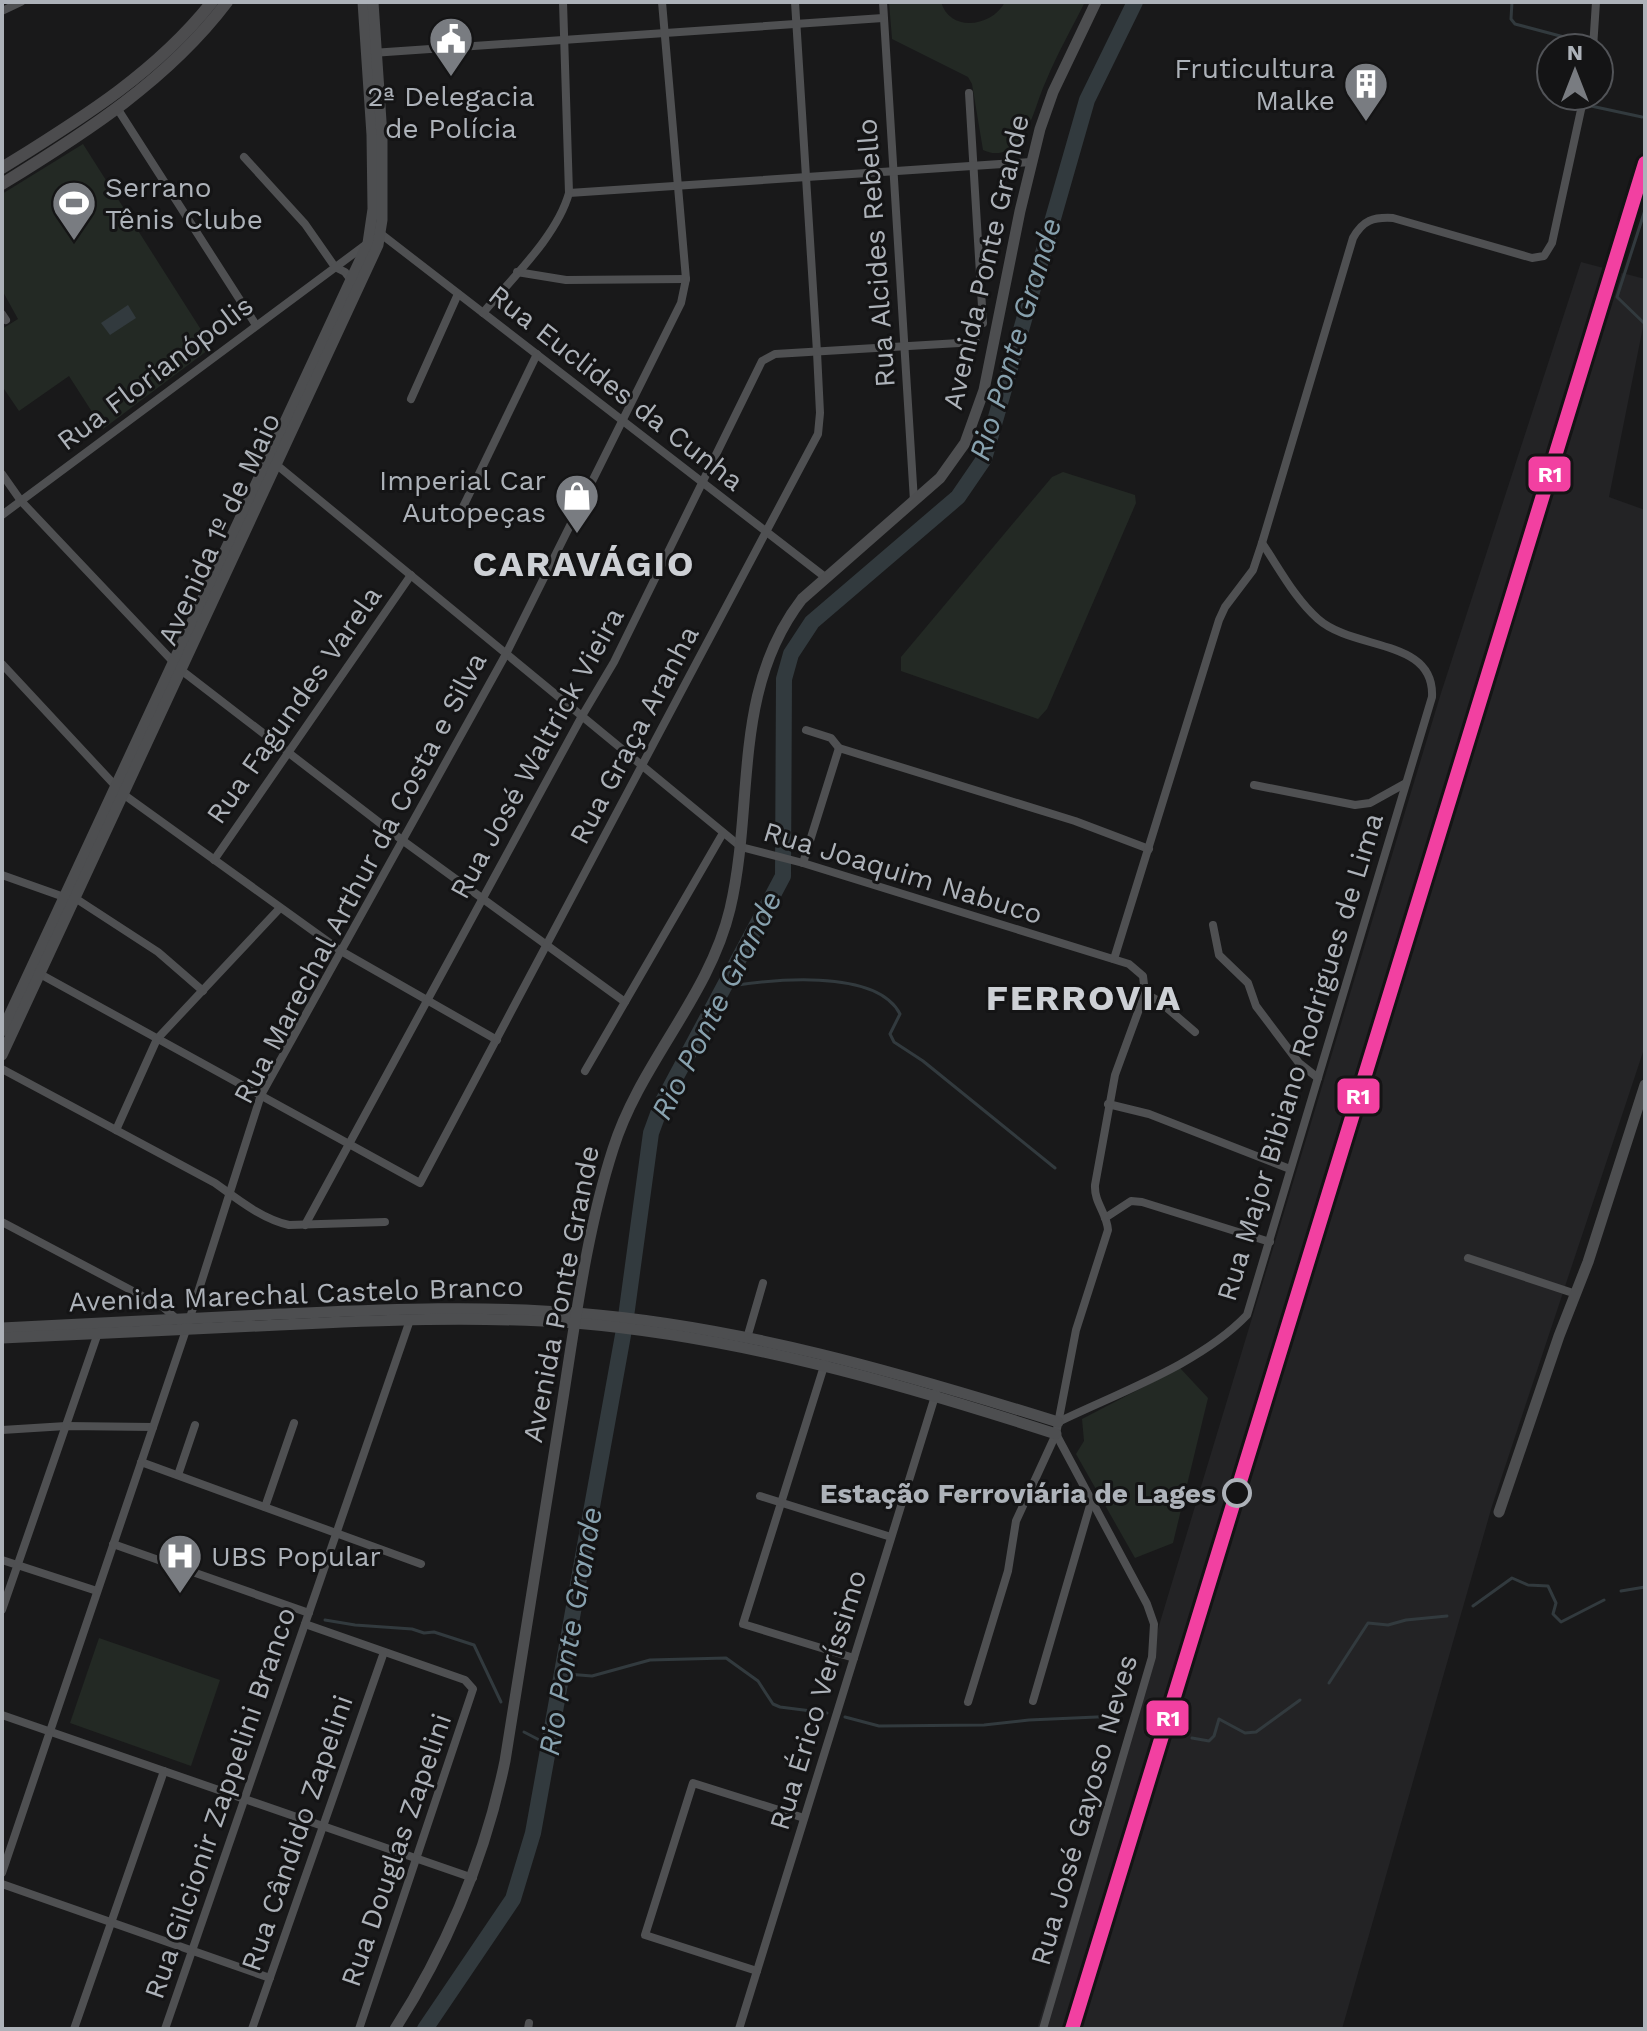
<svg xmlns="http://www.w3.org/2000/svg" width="1647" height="2031" font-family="'Work Sans',sans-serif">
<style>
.built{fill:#232325}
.green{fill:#232924}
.water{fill:#323a3e}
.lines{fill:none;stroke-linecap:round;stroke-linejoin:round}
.stream{stroke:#323a3e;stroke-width:3}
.river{stroke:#323a3e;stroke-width:16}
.street{stroke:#4f5052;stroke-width:8}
.secondary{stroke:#4d4e50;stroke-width:11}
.primary{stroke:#4c4c4e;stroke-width:12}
.rail-1-casing{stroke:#141415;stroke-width:20}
.rail-1{stroke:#f240a1;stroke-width:14}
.stop-dot{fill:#141415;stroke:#adb2b9;stroke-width:4}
.labels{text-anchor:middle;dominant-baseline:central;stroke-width:6;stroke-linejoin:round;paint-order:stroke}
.poi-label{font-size:28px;fill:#adb2b9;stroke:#141415;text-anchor:end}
.street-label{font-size:28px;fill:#adb2b9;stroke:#141415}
.stop-label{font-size:28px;font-weight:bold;fill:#adb2b9;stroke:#141415;text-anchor:end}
.water-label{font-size:30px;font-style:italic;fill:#88a2af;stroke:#141415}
.district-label{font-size:36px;font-weight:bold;letter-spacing:2px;fill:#cdd0d5;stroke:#141415}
.line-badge{stroke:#141415;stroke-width:3}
.badge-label{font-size:22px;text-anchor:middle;font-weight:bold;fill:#fff}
</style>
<rect width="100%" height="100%" fill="#19191a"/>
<!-- built -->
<polygon class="built" points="1581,262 1645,279 1645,317 1609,497 1645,510 1645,1046 1492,1506 1342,2029 1037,2029 1441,693"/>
<!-- green -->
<g class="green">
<path d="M889,2H941C950,33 992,27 1005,2H1085C1072,28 1057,54 1046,81C1037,100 1032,128 1017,143C1008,153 995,156 983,150L972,84L968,77L892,39Z"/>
<polygon points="83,144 212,347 103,429 69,376 19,411 2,386 2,329 18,319 2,290 2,194"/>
<polygon points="1063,472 1135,495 1136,503 1047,709 1038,719 901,671 901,657 1052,477"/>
<polygon points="1180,1368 1208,1398 1173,1543 1135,1558 1076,1454 1084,1441 1082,1419"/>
<polygon points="99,1638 220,1680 191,1766 70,1723"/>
</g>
<!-- water -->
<polygon class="water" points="128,305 136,318 110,335 101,323"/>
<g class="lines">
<!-- stream -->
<g class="stream">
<polyline points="1512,2 1511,19 1515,24 1564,37 1565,48"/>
<polyline points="1591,106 1642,117"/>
<polyline points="1645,210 1617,297 1645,324"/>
<path d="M724,987C767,980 876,967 900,1014L890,1034L894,1042L923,1061L1055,1168"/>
<polyline points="1621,1591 1645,1587"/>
<polyline points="1473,1606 1512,1578 1528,1585 1548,1586 1556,1603 1553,1614 1561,1622 1604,1600"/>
<polyline points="325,1620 355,1625 412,1629 424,1633 434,1632 474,1645 501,1702"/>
<polyline points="561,1676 567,1674 592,1676 650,1660 726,1658 758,1681 773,1704 780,1707 827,1713"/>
<polyline points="1329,1683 1368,1623 1388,1625 1406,1620 1447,1616"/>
<polyline points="845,1717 879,1726 984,1725 1029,1720 1119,1716"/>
<polyline points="524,1732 549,1745"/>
<polyline points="1192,1738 1209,1741 1214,1736 1219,1719 1245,1733 1256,1732 1300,1700"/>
</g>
<!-- river -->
<polyline class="river" points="425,2029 513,1899 533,1833 625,1324 651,1133 662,1103 783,876 784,679 791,654 812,622 958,497 984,459 1087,100 1135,2"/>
<!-- street -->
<g class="street">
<polyline points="883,2 914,501"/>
<polyline points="2,11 21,2"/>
<polyline points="1593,48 1596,2"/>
<polyline points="372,53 883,18"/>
<polyline points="969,93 983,323"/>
<polyline points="117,108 256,325"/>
<polyline points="244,157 305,224 335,267 345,272 351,280"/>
<polyline points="569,193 1031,162"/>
<polyline points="381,234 825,577"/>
<polyline points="517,272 566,280 686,279"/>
<path d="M483,313C512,278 557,236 569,193L563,2"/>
<polyline points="2,314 6,320"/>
<polyline points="411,399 458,294"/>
<polyline points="272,461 741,847 803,863 1129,964 1143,976 1145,993 1160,1002 1195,1032"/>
<polyline points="2,474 21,501 181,670 402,840 625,1002"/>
<polyline points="462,509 537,354"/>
<polyline points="2,515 368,243"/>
<polyline points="2,664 123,794 341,951 497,1040"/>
<polyline points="806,730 831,738 839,748"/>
<polyline points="1254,785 1355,805 1370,803 1406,783"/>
<polyline points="214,860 411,575"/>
<polyline points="803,863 839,748 1075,821 1149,849"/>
<polyline points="2,875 64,897"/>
<polyline points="75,898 158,952 203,991"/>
<polyline points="1213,925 1219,955 1248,983 1256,1006 1299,1063 1318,1078"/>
<path d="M1114,959L1219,620L1225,607L1253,570L1262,543L1353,238C1363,220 1373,217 1393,218L1532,258L1544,256L1552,243L1584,96"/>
<polyline points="40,974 420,1183 818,434 820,413 817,352 795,2"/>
<path d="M2,1069L215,1183C237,1199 262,1219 289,1225L385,1222"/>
<polyline points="585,1071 723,833"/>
<polyline points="1108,1104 1149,1114 1290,1169"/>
<polyline points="116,1130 157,1039 280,908"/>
<polyline points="1105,1218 1131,1201 1142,1202 1270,1242"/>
<polyline points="2,1222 163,1307 179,1321"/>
<polyline points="305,1225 582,716 614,662 762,361 775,354 976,342"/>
<polyline points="1468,1258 1576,1294"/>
<polyline points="747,1338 763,1283"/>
<polyline points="825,1363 743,1624 854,1658"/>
<path d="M1058,1422C1120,1392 1200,1364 1247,1315L1432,697C1435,638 1354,651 1318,619C1295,599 1279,568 1262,543"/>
<polyline points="2,1430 66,1426 153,1427"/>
<polyline points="141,1462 421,1564"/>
<polyline points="178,1475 195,1425"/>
<polyline points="760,1496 891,1537"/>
<polyline points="265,1507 294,1423"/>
<polyline points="113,1544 309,1613"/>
<polyline points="2,1560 97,1591"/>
<polyline points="2,1610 98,1333"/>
<polyline points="305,1624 465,1680 473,1689 359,2029"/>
<polyline points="1033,1701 1091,1502"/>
<path d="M968,1702L1008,1571L1016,1521L1056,1434L1076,1330L1108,1230C1107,1213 1094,1203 1095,1185L1115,1075L1145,993"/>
<polyline points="2,1715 473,1878"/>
<polyline points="2,1873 186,1330 261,1095 506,654 681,303 686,279 662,2"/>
<polyline points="2,1884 270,1978"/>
<polyline points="757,1971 645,1935 693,1783 804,1818"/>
<polyline points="74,2029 164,1771"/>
<polyline points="165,2029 410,1320"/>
<polyline points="252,2029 384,1652"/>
<polyline points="528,2029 529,2023"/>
<polyline points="739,2029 936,1393"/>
<polyline points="1043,2029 1152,1657 1154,1624 1147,1604 1056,1434"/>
</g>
<!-- secondary -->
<g class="secondary">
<polyline points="2,1031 368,243 373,209 372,135 363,2"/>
<polyline points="2,1055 378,245 382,220 382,136 373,2"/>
<path d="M2,1328C95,1323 187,1319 280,1314C378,1310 477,1305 576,1313C741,1326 901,1373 1058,1422"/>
<path d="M2,1338C94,1334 187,1329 279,1325C378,1320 476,1316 575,1323C740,1337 899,1383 1056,1434"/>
<polyline points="1499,1512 1559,1336 1588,1262 1645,1085"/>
<path d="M395,2029C448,1946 485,1857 505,1761C524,1644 542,1528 561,1411C575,1324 586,1233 613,1149C640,1063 709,997 730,909C755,803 731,691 802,599L940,478L965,443L984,390L1020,211L1040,129L1053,92L1096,2"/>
</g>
<!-- primary -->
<g class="primary">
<path d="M2,168C79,120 155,74 212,2"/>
<path d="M2,184C85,133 168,80 227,2"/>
</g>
<!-- rail-1 casing -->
<g class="rail-1-casing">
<polyline id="rail-1" points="1072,2029 1645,163"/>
</g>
<!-- rail-1 -->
<use href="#rail-1" class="rail-1"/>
</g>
<!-- icons -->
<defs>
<g id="civic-pin" transform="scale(2.3)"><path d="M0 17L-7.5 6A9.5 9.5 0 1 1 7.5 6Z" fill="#797c81" stroke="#141415"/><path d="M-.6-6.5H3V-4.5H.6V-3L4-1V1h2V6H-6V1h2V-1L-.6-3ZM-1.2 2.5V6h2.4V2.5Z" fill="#fff"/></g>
<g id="building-pin" transform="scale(2.3)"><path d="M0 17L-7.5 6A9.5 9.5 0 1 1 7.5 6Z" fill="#797c81" stroke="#141415"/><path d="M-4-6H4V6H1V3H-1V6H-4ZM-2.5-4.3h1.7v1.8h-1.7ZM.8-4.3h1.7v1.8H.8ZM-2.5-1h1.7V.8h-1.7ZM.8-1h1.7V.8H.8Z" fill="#fff"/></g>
<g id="stadium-pin" transform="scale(2.3)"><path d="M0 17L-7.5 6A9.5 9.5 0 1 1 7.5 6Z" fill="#797c81" stroke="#141415"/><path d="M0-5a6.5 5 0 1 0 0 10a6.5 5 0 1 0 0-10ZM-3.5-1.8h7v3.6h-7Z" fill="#fff"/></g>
<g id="shop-pin" transform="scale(2.3)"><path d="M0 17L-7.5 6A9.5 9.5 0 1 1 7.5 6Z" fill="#797c81" stroke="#141415"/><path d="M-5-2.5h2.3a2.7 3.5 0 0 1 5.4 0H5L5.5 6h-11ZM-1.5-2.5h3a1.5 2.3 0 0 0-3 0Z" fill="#fff"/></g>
<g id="hospital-pin" transform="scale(2.3)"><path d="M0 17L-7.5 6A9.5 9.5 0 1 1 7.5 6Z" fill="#797c81" stroke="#141415"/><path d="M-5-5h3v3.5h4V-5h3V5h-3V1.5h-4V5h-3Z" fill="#fff"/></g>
</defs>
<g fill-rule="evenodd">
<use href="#civic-pin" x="451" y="39"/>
<use href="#building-pin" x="1366" y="84"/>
<use href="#stadium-pin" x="74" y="203"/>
<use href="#shop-pin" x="577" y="496"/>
<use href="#hospital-pin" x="180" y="1556"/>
</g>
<!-- markers -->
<circle class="stop-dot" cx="1237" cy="1493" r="13"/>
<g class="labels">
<!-- poi labels -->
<g class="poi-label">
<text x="1335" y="68">Fruticultura<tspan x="1335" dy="32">Malke</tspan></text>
<text x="451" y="96" text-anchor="middle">2ª Delegacia<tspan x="451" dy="32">de Polícia</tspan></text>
<text x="105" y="187" text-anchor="start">Serrano<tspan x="105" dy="32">Tênis Clube</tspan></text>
<text x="546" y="480">Imperial Car<tspan x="546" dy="32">Autopeças</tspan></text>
<text x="211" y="1556" text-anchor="start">UBS Popular</text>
</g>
<!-- street labels -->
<g class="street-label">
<text transform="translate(876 253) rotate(-94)">Rua Alcides Rebello</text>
<text transform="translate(986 262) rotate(-77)">Avenida Ponte Grande</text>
<text transform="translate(155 373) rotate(-37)">Rua Florianópolis</text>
<text transform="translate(616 388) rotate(38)">Rua Euclides da Cunha</text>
<text transform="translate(219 529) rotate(-65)">Avenida 1º de Maio</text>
<text transform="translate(294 705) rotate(-55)">Rua Fagundes Varela</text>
<text transform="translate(634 735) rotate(-62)">Rua Graça Aranha</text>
<text transform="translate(537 753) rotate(-61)">Rua José Waltrick Vieira</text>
<text transform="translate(903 873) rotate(17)">Rua Joaquim Nabuco</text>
<text transform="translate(360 878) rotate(-62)">Rua Marechal Arthur da Costa e Silva</text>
<text transform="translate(1300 1057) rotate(-73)">Rua Major Bibiano Rodrigues de Lima</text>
<text transform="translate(296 1294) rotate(-2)">Avenida Marechal Castelo Branco</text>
<text transform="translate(561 1294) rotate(-79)">Avenida Ponte Grande</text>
<text transform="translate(818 1700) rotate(-73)">Rua Érico Veríssimo</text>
<text transform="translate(220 1803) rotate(-71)">Rua Gilcionir Zappelini Branco</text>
<text transform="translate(1084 1810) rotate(-74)">Rua José Gayoso Neves</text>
<text transform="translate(297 1833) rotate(-71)">Rua Cândido Zapelini</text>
<text transform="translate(396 1850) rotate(-71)">Rua Douglas Zapelini</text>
</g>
<!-- stop labels -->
<g class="stop-label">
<text x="1216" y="1493">Estação Ferroviária de Lages</text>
</g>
<!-- water labels -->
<g class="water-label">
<text transform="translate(1015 339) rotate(-73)">Rio Ponte Grande</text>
<text transform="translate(716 1005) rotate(-63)">Rio Ponte Grande</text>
<text transform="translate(570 1631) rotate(-80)">Rio Ponte Grande</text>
</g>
<!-- district labels -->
<g class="district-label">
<text x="584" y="564">CARAVÁGIO</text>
<text x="1084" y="998">FERROVIA</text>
</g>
</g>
<g class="line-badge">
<rect x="1527" y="455" width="45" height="38" rx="8" fill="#f240a1"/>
<rect x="1336" y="1077" width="45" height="38" rx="8" fill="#f240a1"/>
<rect x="1145" y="1699" width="45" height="38" rx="8" fill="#f240a1"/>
</g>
<g class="badge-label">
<text x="1550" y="482">R1</text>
<text x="1358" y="1104">R1</text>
<text x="1168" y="1726">R1</text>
</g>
<!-- border -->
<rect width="1647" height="2031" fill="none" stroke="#adb2b9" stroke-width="8"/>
<!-- north arrow -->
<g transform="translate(1575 72)"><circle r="38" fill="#141415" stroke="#515357" stroke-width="2"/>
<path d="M0-6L14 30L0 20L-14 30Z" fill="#797c81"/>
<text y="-12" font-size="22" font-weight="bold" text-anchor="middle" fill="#adb2b9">N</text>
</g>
</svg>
